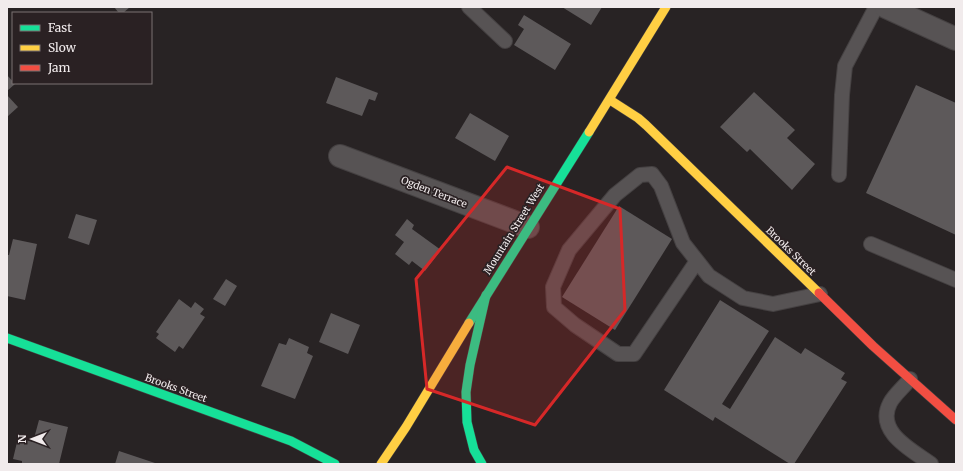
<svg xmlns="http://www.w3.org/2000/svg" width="963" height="471" font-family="Merriweather,serif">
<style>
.building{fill:#5d595a}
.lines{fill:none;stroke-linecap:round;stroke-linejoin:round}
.lane-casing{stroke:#454142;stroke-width:16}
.street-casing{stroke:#454142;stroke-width:24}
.fast-casing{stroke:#454142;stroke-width:10}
.slow-casing{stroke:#454142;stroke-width:10}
.jam-casing{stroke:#454142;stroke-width:10}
.lane{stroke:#575354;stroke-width:14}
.street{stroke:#575354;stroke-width:22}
.fast{stroke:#16e098;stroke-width:9}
.slow{stroke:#ffcf43;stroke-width:9}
.jam{stroke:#f24e42;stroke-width:9}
.marked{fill:#d62828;fill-opacity:0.2;stroke:#d62828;stroke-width:3;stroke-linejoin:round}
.labels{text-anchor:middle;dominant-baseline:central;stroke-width:3.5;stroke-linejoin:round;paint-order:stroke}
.street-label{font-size:10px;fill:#f1ebec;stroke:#2a2123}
</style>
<rect width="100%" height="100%" fill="#282324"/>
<!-- building -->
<g class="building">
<polygon points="114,7 130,7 123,13 119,13"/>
<polygon points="562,7 602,7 591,25"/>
<polygon points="524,15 571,44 555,70 514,45 524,29 518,25"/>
<polygon points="7,75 15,84 7,91"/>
<polygon points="336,77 378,93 375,101 369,99 362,116 326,103"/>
<polygon points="916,85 956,103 956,235 866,193"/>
<polygon points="754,92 795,130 787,138 815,164 792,190 750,149 747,152 720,127"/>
<polygon points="7,95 18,107 7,117"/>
<polygon points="470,113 509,136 495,161 455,138"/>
<polygon points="619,206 672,239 615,330 562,297"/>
<polygon points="76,214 97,220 89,245 68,238"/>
<polygon points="407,219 414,225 412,229 441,250 425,271 412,261 409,265 395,254 404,242 395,235"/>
<polygon points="13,239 37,244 25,300 7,296 7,255 9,255"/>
<polygon points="226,279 237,286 225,306 213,299"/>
<polygon points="179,299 191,308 195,302 204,309 200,314 205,317 183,349 179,346 175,352 156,338 159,334 156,332"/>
<polygon points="720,300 769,331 722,404 730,409 775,337 801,354 805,348 845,373 841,379 847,382 794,464 790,464 715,417 713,421 664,390"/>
<polygon points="331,313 360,325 348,354 319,342"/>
<polygon points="289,338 309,347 307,353 313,356 295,399 261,386 279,343 286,345"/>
<polygon points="39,420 68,427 59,464 22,464 22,461 13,459 18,438 33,442"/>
<polygon points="119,451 158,464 115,464"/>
</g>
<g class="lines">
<!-- lane casing -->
<g class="lane-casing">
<g id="lane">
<polyline points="469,7 505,41"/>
<polyline points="839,175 842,95 845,66 876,7"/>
<polyline points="871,244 956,280"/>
<polyline points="697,261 634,354 618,354 575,325 554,307 553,287 569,250 615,195 640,175 652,174 661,186 683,243 709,276 743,298 773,304 820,294"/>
<path d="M910,379C904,387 894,395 890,403C875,432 912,450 931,464"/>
</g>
</g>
<!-- street casing -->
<g class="street-casing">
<g id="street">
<polyline points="886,7 956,39"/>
<polyline points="340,156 528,227"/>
</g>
</g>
<!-- fast casing -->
<g class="fast-casing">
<g id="fast">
<polyline points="469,323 589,132"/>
<polyline points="7,338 291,441 335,464"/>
<polyline points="482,464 474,450 467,422 466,392 470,365 486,295"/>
</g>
</g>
<!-- slow casing -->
<g class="slow-casing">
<g id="slow">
<polyline points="610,100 638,118 646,125 819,293"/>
<polyline points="589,132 666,7"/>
<polyline points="381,464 406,427 469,323"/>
</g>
</g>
<!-- jam casing -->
<g class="jam-casing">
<polyline id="jam" points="819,293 873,346 956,420"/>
</g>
<!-- lane -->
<use href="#lane" class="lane"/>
<!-- street -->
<use href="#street" class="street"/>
<!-- fast -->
<use href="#fast" class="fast"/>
<!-- slow -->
<use href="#slow" class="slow"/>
<!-- jam -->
<use href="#jam" class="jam"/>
</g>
<!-- marked area -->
<path class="marked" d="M507,167L620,209L625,310L535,425L427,389L416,279Z"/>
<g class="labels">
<!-- street labels -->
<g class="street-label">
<text transform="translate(434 192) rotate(21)">Ogden Terrace</text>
<text transform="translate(514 229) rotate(-58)">Mountain Street West</text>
<text transform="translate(791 251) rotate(44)">Brooks Street</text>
<text transform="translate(176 388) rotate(20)">Brooks Street</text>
</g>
</g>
<!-- border -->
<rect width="963" height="471" fill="none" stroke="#f1ebec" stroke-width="16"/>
<!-- legend -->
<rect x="12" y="12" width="140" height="72" fill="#2a2123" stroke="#7a7273"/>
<rect x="20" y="25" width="20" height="6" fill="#16e098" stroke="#7a7273"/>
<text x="48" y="32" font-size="12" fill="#f1ebec">Fast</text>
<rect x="20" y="45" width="20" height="6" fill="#ffcf43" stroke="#7a7273"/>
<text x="48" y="52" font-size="12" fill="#f1ebec">Slow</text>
<rect x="20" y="65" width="20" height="6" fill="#f24e42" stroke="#7a7273"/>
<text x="48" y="72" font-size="12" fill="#f1ebec">Jam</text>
<!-- north arrow -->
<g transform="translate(32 439) rotate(270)" stroke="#2a2123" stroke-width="3" paint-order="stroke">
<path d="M0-3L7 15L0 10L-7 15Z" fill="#f1ebec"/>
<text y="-6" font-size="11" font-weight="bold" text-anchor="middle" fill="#f1ebec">N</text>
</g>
</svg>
